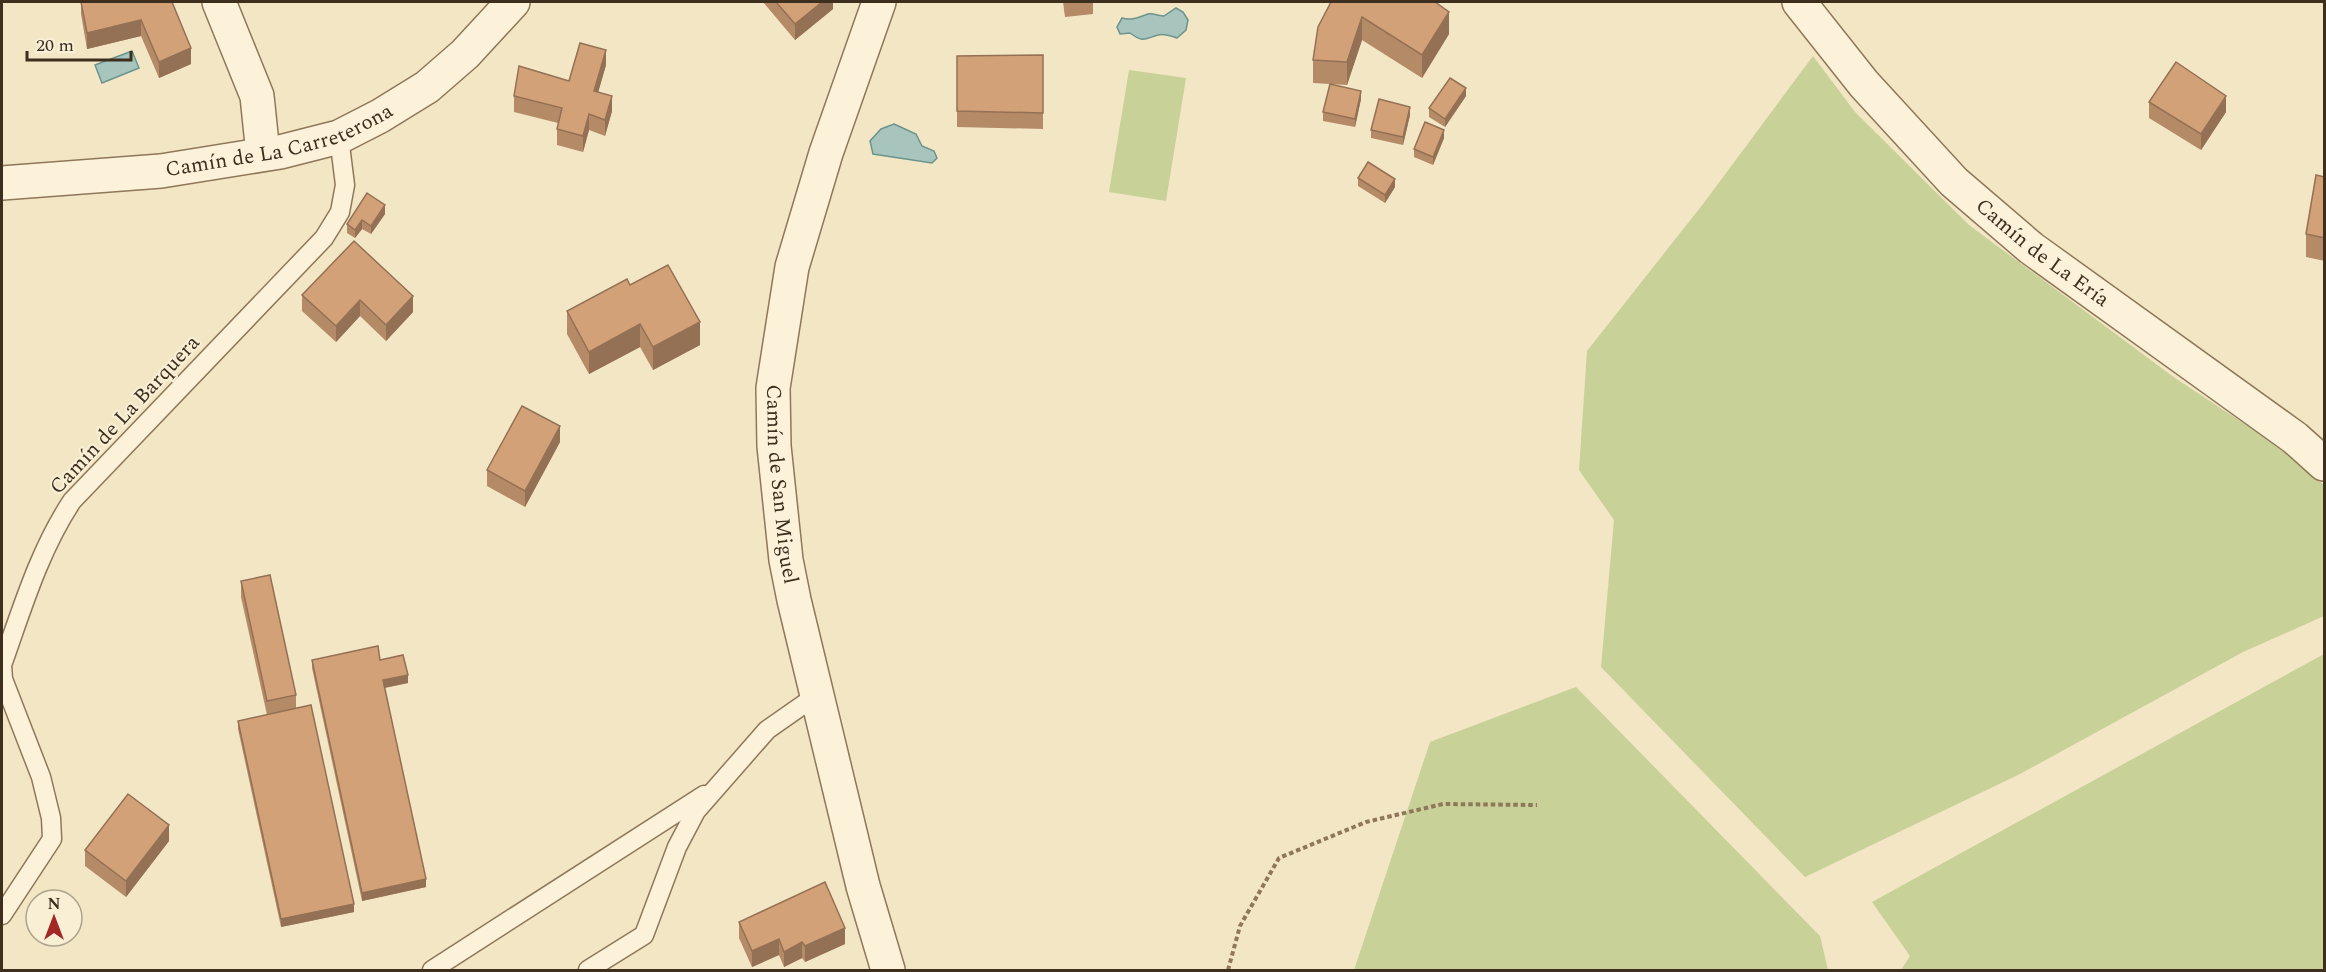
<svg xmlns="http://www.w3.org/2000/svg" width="2326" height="972" font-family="Spectral,serif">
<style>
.green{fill:#c8d197}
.water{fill:#a7c5bd;stroke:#6c948c;stroke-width:1.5}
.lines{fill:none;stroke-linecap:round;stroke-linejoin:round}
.lane-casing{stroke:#8f7759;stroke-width:21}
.street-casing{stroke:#8f7759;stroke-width:36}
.path{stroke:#8f7759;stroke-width:4;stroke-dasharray:4.5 3;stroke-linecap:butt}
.lane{stroke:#fbf2d9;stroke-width:18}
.street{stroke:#fbf2d9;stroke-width:33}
.wall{fill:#b58a67}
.shaded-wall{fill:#947154}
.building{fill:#d3a178;stroke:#947154;stroke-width:1.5}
.labels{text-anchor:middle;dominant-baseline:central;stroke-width:4.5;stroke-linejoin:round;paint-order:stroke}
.street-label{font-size:21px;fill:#3d2e1e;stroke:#f8efd5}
</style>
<rect width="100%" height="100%" fill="#f2e6c5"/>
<!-- green -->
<g class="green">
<polygon points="1813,56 1855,112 1969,225 2175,378 2269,440 2324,485 2324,616 2243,652 2020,774 1805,877 1601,667 1614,520 1579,470 1587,351 1703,204"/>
<polygon points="1129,70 1186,78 1166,201 1109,192"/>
<polygon points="2324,654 2324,970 1901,970 1910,956 1872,902"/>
<polygon points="1576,687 1820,936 1828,970 1354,970 1430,742"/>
</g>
<!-- water -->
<g class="water">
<path d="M1176,8L1183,12L1188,20L1186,30L1177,38C1171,36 1164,33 1158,35C1144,39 1144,43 1130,33L1120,34L1117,27L1122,18C1133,21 1138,17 1148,14C1153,13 1159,16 1164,16Z"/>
<polygon points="132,51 139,68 102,83 95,65"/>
<polygon points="894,124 916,134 922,146 934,151 937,158 932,163 873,154 870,141 881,129"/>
</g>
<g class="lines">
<!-- lane casing -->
<g class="lane-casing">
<g id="lane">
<path d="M2,915L52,839L51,818L41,777L3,679L2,665C22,609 39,551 72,501L324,238L340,212L345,185L339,137"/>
<polyline points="432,970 704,795"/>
<polyline points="588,970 644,935 677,847 696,811 767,730 817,695"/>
</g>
</g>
<!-- street casing -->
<g class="street-casing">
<g id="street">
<polyline points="219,2 257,96 263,154"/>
<path id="s1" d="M879,2L826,153L792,267L773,388L774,446L786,560L794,600L863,886L888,970"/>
<path id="s2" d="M1799,2L1864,84L1954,182L2031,248L2295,438L2324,464"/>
<path id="s3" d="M2,183L161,171L280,152L339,137L380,116L427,87L465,54L513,2"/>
</g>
</g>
<!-- path -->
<polyline class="path" points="1228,970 1240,926 1279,858 1366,822 1443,804 1537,805"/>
<!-- lane -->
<use href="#lane" class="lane"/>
<!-- street -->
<use href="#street" class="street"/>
</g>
<!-- wall -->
<g class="wall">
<polygon points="81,2 172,2 191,64 159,78 141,36 87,49 81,14"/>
<polygon points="724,2 833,2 833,9 795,40 763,2 724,3"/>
<polygon points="1063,2 1093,2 1093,14 1065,17"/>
<polygon points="1331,2 1449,34 1422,78 1362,40 1347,85 1313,83 1313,60"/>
<polygon points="1043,55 1043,129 957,127 957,56"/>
<polygon points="606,65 598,92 612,111 605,136 589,130 583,152 557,145 557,129 558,123 514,112 514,96 569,81"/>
<polygon points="1466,96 1445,127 1429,117 1429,108"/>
<polygon points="1361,99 1355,127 1323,121 1323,112"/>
<polygon points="2149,102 2226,112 2201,150 2149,118"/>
<polygon points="1410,115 1403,145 1371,138 1371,130"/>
<polygon points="1444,138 1433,165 1414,157 1414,149"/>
<polygon points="2325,177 2325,261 2306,257 2306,234"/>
<polygon points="1358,178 1395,187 1385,203 1358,186"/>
<polygon points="385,214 371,234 362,229 355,238 347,233 347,224"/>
<polygon points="354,241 413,312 386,341 360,316 336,342 302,311 302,295"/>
<polygon points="630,285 700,345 653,370 640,347 589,374 567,334 567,311"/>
<polygon points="560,442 525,507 487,486 487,470"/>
<polygon points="241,581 296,695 296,708 354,912 281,927 238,729 238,721 267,715 241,597"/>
<polygon points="312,660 380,660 408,683 385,688 426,887 362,901 312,668"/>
<polygon points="169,841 126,897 85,866 85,850"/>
<polygon points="739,922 845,944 805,962 802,958 784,967 779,955 752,967 739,938"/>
</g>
<!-- shaded-wall -->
<g class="shaded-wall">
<polygon points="822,2 833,2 833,9 795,40 795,24"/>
<polygon points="1449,12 1449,34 1422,78 1422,55"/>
<polygon points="1362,17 1362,40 1347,85 1347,62"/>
<polygon points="141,20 141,36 87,49 87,33"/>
<polygon points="191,48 191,64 159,78 159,62"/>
<polygon points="606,50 606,65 594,107 594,91"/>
<polygon points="1466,88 1466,96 1445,127 1445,119"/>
<polygon points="1361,91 1361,99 1355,127 1355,119"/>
<polygon points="612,96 612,111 605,136 605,120"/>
<polygon points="2226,96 2226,112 2201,150 2201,134"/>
<polygon points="1410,107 1410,115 1403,145 1403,137"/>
<polygon points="589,114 589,130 583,152 583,136"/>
<polygon points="1444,130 1444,138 1433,165 1433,157"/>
<polygon points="1395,179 1395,187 1385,203 1385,195"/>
<polygon points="385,205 385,214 371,234 371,226"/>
<polygon points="362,220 362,229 355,238 355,230"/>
<polygon points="413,296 413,312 386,341 386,325"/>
<polygon points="360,300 360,316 336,342 336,326"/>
<polygon points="700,322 700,345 653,370 653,347"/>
<polygon points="640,324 640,347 589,374 589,352"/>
<polygon points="560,426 560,442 525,507 525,491"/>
<polygon points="408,675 408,683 383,688 383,680"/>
<polygon points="169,825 169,841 126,897 126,881"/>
<polygon points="426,879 426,887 362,901 362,893"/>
<polygon points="354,904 354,912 281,927 281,919"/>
<polygon points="845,928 845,944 805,962 805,946"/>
<polygon points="779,939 779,955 752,967 752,951"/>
<polygon points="802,942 802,958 784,967 784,952"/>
</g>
<!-- building -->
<g class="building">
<polygon points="81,2 172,2 191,48 159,62 141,20 87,33"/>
<polygon points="776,2 822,2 795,24"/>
<polygon points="1331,2 1435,2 1449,12 1422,55 1362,17 1347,62 1313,60 1318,27"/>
<polygon points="580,43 606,50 594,91 612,96 605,120 589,114 583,136 557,129 562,108 514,96 519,66 569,81"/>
<polygon points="1043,55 1043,113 957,111 957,56"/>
<polygon points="2176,62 2226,96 2201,134 2149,102"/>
<polygon points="1450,78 1466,88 1445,119 1429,108"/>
<polygon points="1330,84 1361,91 1355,119 1323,112"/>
<polygon points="1379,99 1410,107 1403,137 1371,130"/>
<polygon points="1425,122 1444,130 1433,157 1414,149"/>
<polygon points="1368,162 1395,179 1385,195 1358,178"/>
<polygon points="2316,175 2325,177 2325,238 2306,234"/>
<polygon points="367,193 385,205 371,226 362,220 355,230 347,224"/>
<polygon points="354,241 413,296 386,325 360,300 336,326 302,295"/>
<polygon points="668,265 700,322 653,347 640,324 589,352 567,311 627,279 630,285"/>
<polygon points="522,406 560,426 525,491 487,470"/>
<polygon points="270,575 296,695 267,701 241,581"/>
<polygon points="378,646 380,660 403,655 408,675 383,680 426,879 362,893 312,660"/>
<polygon points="311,705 354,904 281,919 238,721"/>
<polygon points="128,794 169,825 126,881 85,850"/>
<polygon points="825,882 845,928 805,946 802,942 784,952 779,939 752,951 739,922"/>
</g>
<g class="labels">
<!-- street labels -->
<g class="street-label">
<text stroke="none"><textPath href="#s3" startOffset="282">Camín de La Carreterona</textPath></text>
<text stroke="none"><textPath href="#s2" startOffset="351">Camín de La Ería</textPath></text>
<text transform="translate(125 415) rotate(-47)">Camín de La Barquera</text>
<text stroke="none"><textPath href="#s1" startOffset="498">Camín de San Miguel</textPath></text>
</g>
</g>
<!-- border -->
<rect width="2326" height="972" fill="none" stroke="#3d2e1e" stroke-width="6"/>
<!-- north arrow -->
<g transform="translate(54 918)"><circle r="28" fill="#f8efd5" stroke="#ada28c" stroke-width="1.5"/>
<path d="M0-4.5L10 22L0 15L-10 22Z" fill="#a32724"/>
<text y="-9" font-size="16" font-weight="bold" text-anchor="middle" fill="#3d2e1e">N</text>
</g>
<!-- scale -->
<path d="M27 51v9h104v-9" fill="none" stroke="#3d2e1e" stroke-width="3"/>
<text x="36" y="51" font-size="18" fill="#3d2e1e" stroke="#f8efd5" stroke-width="4.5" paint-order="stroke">20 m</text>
</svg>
